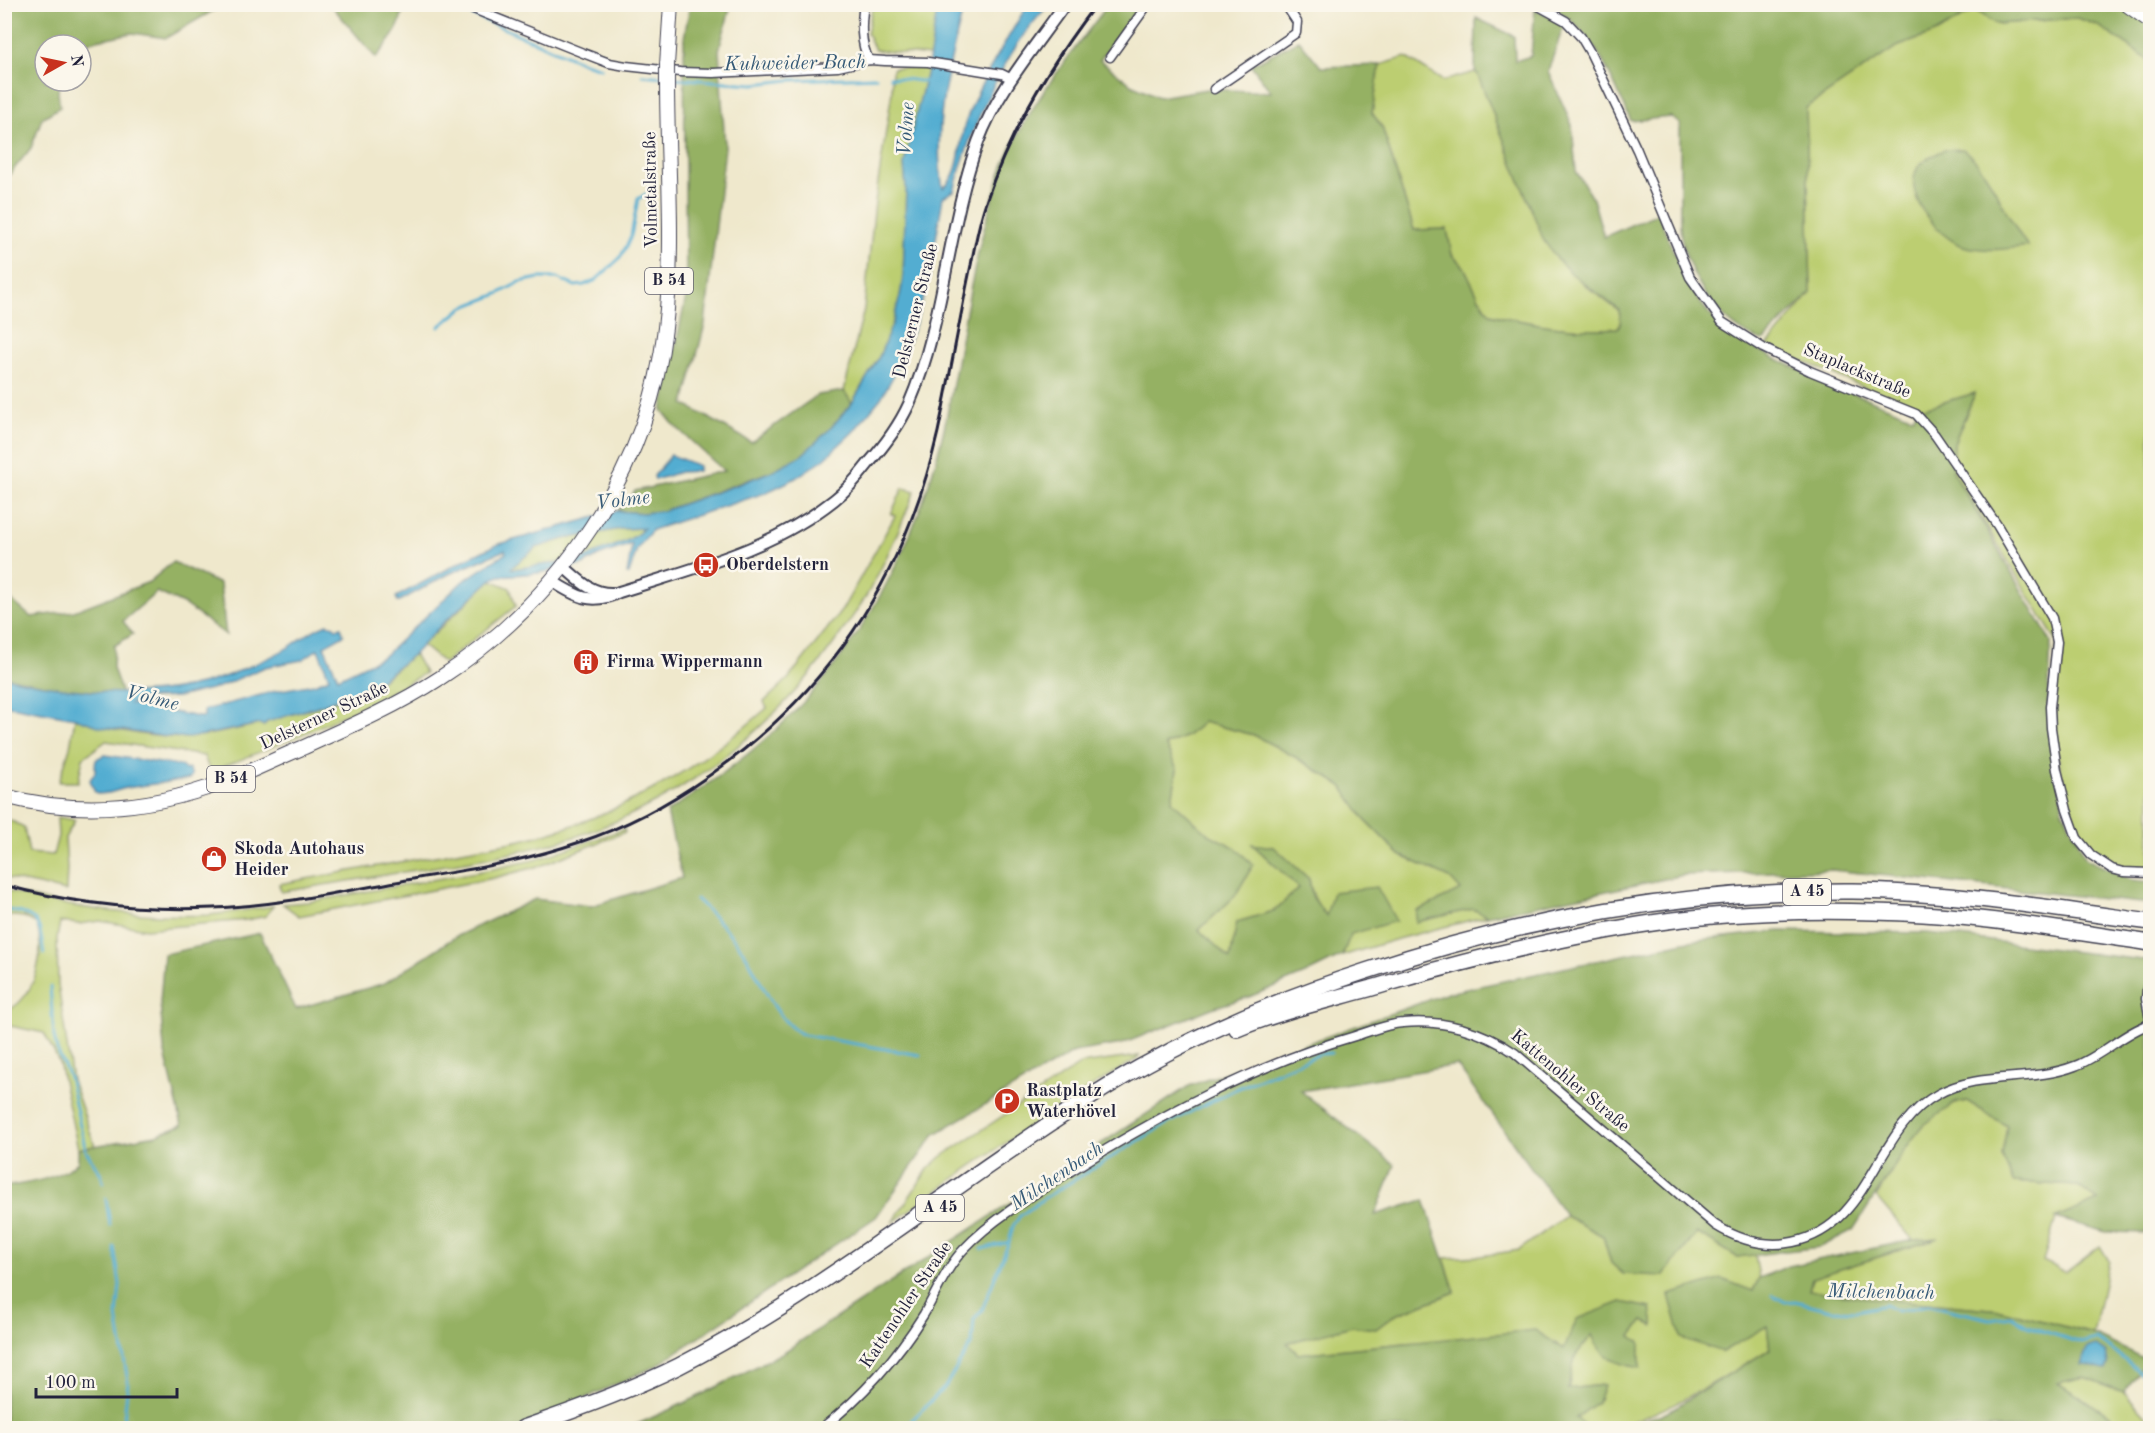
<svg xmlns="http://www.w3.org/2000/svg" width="2155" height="1433" font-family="'Old Standard TT',serif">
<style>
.green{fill:#bcce71;stroke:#6f7856;stroke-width:1.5}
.forest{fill:#95b163;stroke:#5c6a4f;stroke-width:1.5}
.water{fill:#53add1;stroke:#3a6886;stroke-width:1.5;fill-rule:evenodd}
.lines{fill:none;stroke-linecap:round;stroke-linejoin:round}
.stream{stroke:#53add1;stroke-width:3}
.minor-casing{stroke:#414051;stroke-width:11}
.tertiary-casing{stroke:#414051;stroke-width:14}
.primary-casing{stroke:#414051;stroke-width:16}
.motorway-casing{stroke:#414051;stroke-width:18}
.minor{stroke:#fff;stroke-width:8}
.tertiary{stroke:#fff;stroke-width:10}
.primary{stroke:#fff;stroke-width:14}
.motorway{stroke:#fff;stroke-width:15}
.rail{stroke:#22223b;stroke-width:3}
.primary-bridge-casing{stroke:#414051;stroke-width:16;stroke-linecap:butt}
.primary-bridge{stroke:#fff;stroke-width:14}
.labels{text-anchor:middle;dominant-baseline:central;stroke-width:5;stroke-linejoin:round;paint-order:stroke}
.shield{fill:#fbf7ec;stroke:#636270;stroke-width:1.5}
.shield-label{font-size:16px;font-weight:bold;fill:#22223b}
.street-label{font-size:18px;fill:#22223b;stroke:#fbf7ec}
.poi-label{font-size:18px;font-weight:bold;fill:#22223b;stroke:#fbf7ec;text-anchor:start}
.water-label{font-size:20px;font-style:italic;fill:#365a77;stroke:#fbf7ec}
</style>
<rect width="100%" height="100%" fill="#fbf7ec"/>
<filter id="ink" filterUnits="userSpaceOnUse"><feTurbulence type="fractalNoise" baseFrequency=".0167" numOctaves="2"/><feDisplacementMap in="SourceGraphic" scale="12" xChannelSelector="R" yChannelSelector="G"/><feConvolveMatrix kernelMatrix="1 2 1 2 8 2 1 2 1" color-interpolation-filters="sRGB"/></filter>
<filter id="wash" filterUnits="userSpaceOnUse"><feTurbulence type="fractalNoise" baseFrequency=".008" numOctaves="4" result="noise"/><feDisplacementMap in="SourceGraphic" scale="24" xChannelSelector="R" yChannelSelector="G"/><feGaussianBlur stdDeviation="1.35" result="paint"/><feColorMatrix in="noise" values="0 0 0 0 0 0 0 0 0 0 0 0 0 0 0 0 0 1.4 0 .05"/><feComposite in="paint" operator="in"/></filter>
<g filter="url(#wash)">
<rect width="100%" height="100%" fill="#efe8cc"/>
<!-- green -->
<g class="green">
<polygon points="873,5 938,5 930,56 875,50 867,33"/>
<polygon points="1975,10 1996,24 2078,18 2099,26 2150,61 2150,873 2112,869 2077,838 2051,728 2057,642 1953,471 1954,443 1975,394 1917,410 1767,346 1811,293 1806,108 1896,47 1935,33"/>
<path d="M1406,57L1443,81L1475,72L1477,73L1533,213L1558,260L1586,286L1619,311L1621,321L1618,328C1573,332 1533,324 1490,314L1479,298L1464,267L1452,255L1447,229L1414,230L1382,127L1372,113L1380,65Z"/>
<polygon points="928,67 904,164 906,188 903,280 900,296 893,322 879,357 852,403 844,391 864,309 875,202 892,92 892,72 894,68"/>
<path d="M903,488L915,491C901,525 887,559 869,591C862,604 853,616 844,629C781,722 688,799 580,835C532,851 483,859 434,867C383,875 332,884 281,892L279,884C333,874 387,864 441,855C470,849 501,845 530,838C619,816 700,768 767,708L764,702L788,679L842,610L895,516L891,514Z"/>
<path d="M644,528C629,545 603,547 584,559L513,569L511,568L536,548L564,539L621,529Z"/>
<polygon points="491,580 510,588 516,606 444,663 422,645"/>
<path d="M414,654L425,673C357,713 283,743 210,772L204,756L106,741L83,758L78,782H59L70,747L75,718C107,729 157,740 190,737C214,735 237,729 260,724L264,726L266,722C302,711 345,701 377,683C390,675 402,664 414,654Z"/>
<path d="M1203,722L1254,735L1295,757L1342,786L1365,820L1400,855L1450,878L1462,890L1417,911L1416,922L1473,909L1487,916L1401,938L1342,956L1351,934C1327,918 1314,909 1309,879L1253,845L1300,887L1274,911L1237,922L1230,960L1199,930L1235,896L1236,848L1208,834L1172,801L1177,769L1165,745L1187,736Z"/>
<polygon points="57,817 75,820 65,838 67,868 66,891 5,878 5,818 24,827 29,853 53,855 58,836"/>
<polygon points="624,829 625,832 540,866 494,878 299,916 283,904 308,902 493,869 538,859"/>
<path d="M4,890C69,909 142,918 209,915C231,913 252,909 273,906L266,916L247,920L146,929L100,921L79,924L60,922L57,938L58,984L72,1080L95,1146L78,1149L59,1062L44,1033L5,1025V1012C36,998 45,955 37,924L24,917L5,915Z"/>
<path d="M1139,1056L1137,1059C1051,1111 972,1164 892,1223L928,1169L941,1157L1081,1064Z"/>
<path d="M1967,1101L2007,1126L2002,1155L2013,1182L2078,1186L2098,1201L2056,1218L2043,1261L2066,1272L2100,1246L2109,1261L2093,1334L2001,1310L1850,1296L1809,1291L1812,1278L1935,1239L1913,1240L1876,1197C1899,1161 1920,1109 1967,1101Z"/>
<path d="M1566,1216L1603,1236L1611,1263L1663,1276L1697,1233L1737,1257L1755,1254L1759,1278L1722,1352L1767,1325L1770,1349C1731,1373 1637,1433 1591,1428C1586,1427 1580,1421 1575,1418L1598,1402L1603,1385L1568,1389L1575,1356L1592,1334L1630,1336L1643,1321L1653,1326L1621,1302L1565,1349L1404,1343L1298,1354L1286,1342L1352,1326L1376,1329L1393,1316L1455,1292L1444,1258L1481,1256L1519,1250Z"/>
<polygon points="2084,1377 2124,1392 2150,1420 2150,1428 2122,1428 2115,1419 2057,1383"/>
</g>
<!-- forest -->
<g class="forest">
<polygon points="5,4 223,4 223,5 166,38 132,33 92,41 81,48 81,45 45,45 45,81 59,81 58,92 60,107 42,118 31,148 5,180"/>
<path d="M331,5H402C404,27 389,40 376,58Z"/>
<polygon points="690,5 731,5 719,50 725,147 705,324 684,404 751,442 818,395 844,391 852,403 830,429 802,455 772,471 663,511 643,513 617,511 635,491 724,471 674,425 662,410 686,297 684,38"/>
<path d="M1108,5H1140L1100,60L1131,84L1159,97L1207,89L1271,92L1251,65L1299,40L1321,67L1380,65L1372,113L1382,127L1414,230L1447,229L1452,255L1464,267L1479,298L1490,314C1533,324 1573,332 1618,328L1621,321L1619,310L1572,274L1558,260L1544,241L1477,73L1475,72L1476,18L1514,36L1515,61L1531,56L1535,9L1554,18L1564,25L1548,71L1572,125L1576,171L1593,199L1604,237L1658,213C1669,241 1680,270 1696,296C1721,337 1766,354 1807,373C1842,389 1878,403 1913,417L1917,410L1975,393L1954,443L1953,471L2051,642L2048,705L2063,810L2086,859L2132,880L2150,882V904L1832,870L1684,875L1487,916L1473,909L1416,922L1417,911L1461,890L1450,878L1400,855L1365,820L1342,786L1295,757L1254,735L1203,722L1187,736L1165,745L1177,769L1172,801L1208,834L1236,848L1253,865L1235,896L1199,930L1230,959L1237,922L1274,911L1299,888L1252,844L1274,847L1309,879L1312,896L1326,916L1333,892L1377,887L1396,921L1351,934L1342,956L1305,974L1249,997L1212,1008L1122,1044L1074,1052L935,1134L876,1217L656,1366L526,1425L515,1428H5L4,1187C30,1183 58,1179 78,1162V1149L156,1135L182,1125L164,1049L160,1002L164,954L260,933L296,1009L385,983L455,937L535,899L591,906L682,878L667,812C707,786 746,758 781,725C861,649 918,541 943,433C959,362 967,289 987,218C992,200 997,181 1004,164C1029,104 1070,55 1108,5Z"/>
<path d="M1546,5H2150V61L2099,26L2078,18L1996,24L1975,10L1935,33L1896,47L1806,108L1811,293L1763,341C1721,328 1689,278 1681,236C1679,224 1680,211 1680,199C1680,174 1680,149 1680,124L1671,117L1631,121C1611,77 1593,25 1546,5Z"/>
<path d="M1963,149C1993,172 2004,216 2028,246C2006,249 1985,252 1963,246C1953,243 1945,236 1937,228C1917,209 1899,172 1932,156C1936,154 1940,151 1944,150C1950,149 1957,150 1963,149Z"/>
<polygon points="173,562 220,584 226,635 185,605 157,592 123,621 133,634 114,646 113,668 122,694 58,688 5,677 4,594 31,617 74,611 149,582"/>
<path d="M1780,931L1928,933L2150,961V1233L2106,1232L2056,1218L2098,1201L2078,1186L2013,1182L2002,1155L2007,1126L1967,1101L1955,1103L1924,1125L1910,1142L1853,1230L1820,1247L1737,1257L1697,1233L1663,1276L1623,1274L1611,1263L1603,1236L1566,1216L1457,1065L1301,1091L1395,1165L1375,1215L1424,1200L1455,1292L1393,1316L1376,1329L1352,1326L1287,1343L1298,1354L1535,1330L1564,1349L1577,1319L1621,1302L1651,1308L1654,1326L1643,1321L1631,1336L1640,1342V1368C1615,1363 1602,1360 1592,1335L1575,1356L1568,1389L1604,1385L1598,1402L1576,1418L1590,1428H629L693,1399L784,1352L1189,1086L1448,993L1689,941Z"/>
<polygon points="1938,1238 1812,1278 1809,1290 1850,1296 2001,1310 2093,1334 2147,1360 2124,1392 2084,1377 2058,1383 2115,1419 2122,1428 1618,1428 1666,1413 1770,1349 1767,1326 1722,1352 1681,1338 1669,1295 1722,1279 1753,1291 1759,1278 1789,1266 1913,1240"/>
</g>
<!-- water -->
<g class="water">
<path d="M938,5H964C950,64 931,127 943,188C961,175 959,144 965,124C978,84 1004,45 1025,9L1032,5L1048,6C1003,52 970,129 954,191L943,197L930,275L915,325L899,366L881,398L853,432L824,459L794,479L765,493L652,530L637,549L629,574H627L632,544L598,556L583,565L538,573L499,576L491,580L442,624L414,654L378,682L321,705L267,722L264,726L260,724L189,738L161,736L101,727L75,718L5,705L4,677C83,695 168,704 243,669C260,662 277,655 292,645C303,638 315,627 328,624L334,626L336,629L341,627L344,635L324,646L338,678L384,656L463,581L506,553L505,550L449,574L398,602L396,597L464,560L496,545L617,511L643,513L663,511L742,483L772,471L802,455L830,429L852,403L879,357L893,322L900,296L903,280L906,188L904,164L928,67ZM644,528C629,545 603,547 584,559L513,569L511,568L536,548L564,539L621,529ZM318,649L329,678L314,684L276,691L204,710V717H199L130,704L137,699L178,697L219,687L265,667L302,660Z"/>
<polygon points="671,455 699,466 698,471 680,472 655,480 654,476"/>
<path d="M105,755L181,766L186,770L189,769L192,775L189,779L126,788L109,793L99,794L95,792L90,780C91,778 94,775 95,772C96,763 92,759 105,755Z"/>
<path d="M2095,1345L2106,1353L2108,1365L2106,1370C2097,1369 2090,1364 2081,1365L2087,1348Z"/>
</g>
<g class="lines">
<!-- stream -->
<g class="stream">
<polyline points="447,4 584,63 601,68"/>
<polyline points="642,75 664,77"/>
<polyline points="890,77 927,82"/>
<polyline points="671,78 754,84 790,80 876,77"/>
<polyline points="439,327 462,308 498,294 520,282 539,278 557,278 575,286 584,285 596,280 620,258 626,247 631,236 638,199 646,194"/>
<path d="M696,899C714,916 731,933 745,954C760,977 777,1025 804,1035L920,1055"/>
<path d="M4,909C41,916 38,919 44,954"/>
<polyline points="50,987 54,1036 57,1050 69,1077 86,1151 101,1174 103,1182"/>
<polyline points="106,1199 110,1225"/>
<polyline points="114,1247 120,1284 117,1316 128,1382 123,1428"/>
<polyline points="982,1249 1009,1242"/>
<path d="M1773,1295L1785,1302L1795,1301L1831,1310L1856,1311L1885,1305L1897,1311L1928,1305L1990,1319L2011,1316L2027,1326L2081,1343L2096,1339C2115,1351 2132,1366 2150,1380"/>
<polyline points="904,1428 945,1387 972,1343 974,1319 982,1310 1009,1242 1013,1226 1020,1216 1043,1199 1161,1127 1236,1089 1320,1054 1331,1053"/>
</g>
</g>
</g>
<g filter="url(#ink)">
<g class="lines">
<!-- minor casing -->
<g class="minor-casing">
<g id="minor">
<polyline points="461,4 583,53 609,63 626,66 680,72 713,73 838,67 869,60 885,61 928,62 1002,74 1012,79"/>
<path d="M864,4C861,24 860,43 869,60"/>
<polyline points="1535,4 1566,21 1581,37 1591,54 1637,150 1690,277 1722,322 1763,348 1810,371 1916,414 1935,435 1997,525 2052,618 2057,642 2050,707 2051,728 2057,770 2067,810 2077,838 2091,855 2112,869 2123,872 2150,873"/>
<polyline points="1110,57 1148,4"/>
<polyline points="1214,89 1296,33 1297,22 1285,4"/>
<polyline points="2150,960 2146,999 2150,1020"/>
<path d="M822,1428C863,1396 896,1359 924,1314C937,1292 946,1268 964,1249C990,1221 1034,1194 1066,1174C1157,1117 1252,1066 1355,1036C1371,1031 1387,1024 1403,1023C1443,1019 1483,1031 1515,1053L1715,1225C1739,1240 1765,1248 1793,1242C1872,1226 1874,1129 1938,1094C1980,1071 2031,1083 2075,1066C2102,1056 2123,1033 2150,1024"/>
</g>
</g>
<!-- tertiary casing -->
<g class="tertiary-casing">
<g id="tertiary">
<path d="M564,567C579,580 591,594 613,593"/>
<path d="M552,581C575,596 592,606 619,592C694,568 771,550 834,500C847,490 858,477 868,464C884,446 899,426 909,404C945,321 947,227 978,142C997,91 1034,48 1065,4"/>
</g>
</g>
<!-- primary casing -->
<g class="primary-casing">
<g id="primary">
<polyline points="2126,4 2150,21"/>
<polyline points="667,65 671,4"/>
<path d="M4,796C72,814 141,810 207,788C240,777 271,761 302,748C349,727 397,706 440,678C559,601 649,470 665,328C675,247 667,164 667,82"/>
</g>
</g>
<!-- motorway casing -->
<g class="motorway-casing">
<g id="motorway">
<path d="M1237,1029C1285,1009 1339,998 1389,983C1471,959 1554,939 1639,925C1732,910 1830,909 1923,914C2000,919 2075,932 2150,943"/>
<path d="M523,1428C576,1410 629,1391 679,1366C831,1288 964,1175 1108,1086C1189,1037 1276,1000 1366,971C1526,918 1682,890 1852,891C1952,892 2051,908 2150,922"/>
</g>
</g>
<!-- minor -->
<use href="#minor" class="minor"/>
<!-- tertiary -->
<use href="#tertiary" class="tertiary"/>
<!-- primary -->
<use href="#primary" class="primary"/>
<!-- motorway -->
<use href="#motorway" class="motorway"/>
<!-- rail -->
<path class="rail" d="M4,885C73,904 142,911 213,908C286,905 358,888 430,876C481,868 531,859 580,842C626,827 670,803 710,775C830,691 905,576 938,432C950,377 959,321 971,265C975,244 979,222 986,202C1010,130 1050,64 1096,4"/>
<!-- primary-bridge casing -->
<g class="primary-bridge-casing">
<polyline id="primary-bridge" points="667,82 667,65"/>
</g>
<!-- primary-bridge -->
<use href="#primary-bridge" class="primary-bridge"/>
</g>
</g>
<!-- icons -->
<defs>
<g id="bus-disc" transform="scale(1.35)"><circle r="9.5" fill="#c8321e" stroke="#fbf7ec"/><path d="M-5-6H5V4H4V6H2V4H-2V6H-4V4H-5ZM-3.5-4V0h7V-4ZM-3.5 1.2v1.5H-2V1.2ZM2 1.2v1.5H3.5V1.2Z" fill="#fff"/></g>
<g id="building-disc" transform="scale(1.35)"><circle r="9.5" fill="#c8321e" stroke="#fbf7ec"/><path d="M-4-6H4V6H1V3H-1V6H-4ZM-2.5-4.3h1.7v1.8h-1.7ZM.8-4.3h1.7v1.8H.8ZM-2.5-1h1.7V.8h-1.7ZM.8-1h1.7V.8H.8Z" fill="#fff"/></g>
<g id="shop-disc" transform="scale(1.35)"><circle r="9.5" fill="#c8321e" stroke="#fbf7ec"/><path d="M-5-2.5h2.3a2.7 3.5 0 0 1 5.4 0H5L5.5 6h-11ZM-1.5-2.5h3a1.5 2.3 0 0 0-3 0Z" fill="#fff"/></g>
<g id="parking-disc" transform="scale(1.35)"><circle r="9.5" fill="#c8321e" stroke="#fbf7ec"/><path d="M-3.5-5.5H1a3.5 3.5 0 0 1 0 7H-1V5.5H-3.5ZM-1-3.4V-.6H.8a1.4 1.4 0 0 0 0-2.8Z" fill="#fff"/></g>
</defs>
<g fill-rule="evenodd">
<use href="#bus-disc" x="706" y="565"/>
<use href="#building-disc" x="586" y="662"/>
<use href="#shop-disc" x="214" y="859"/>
<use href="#parking-disc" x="1007" y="1101"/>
</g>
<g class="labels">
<!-- shield labels -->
<g class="shield">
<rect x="645" y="268" width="48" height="26" rx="4.5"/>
<rect x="207" y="766" width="48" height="26" rx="4.5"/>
<rect x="1783" y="879" width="48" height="26" rx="4.5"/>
<rect x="916" y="1195" width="48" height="26" rx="4.5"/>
</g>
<g class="shield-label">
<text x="669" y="281">B 54</text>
<text x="231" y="779">B 54</text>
<text x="1807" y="892">A 45</text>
<text x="940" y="1208">A 45</text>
</g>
<!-- street labels -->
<g class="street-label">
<text transform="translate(651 190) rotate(-91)">Volmetalstraße</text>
<text transform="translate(916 311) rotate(-76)">Delsterner Straße</text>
<text transform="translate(1857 371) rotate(23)">Staplackstraße</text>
<text transform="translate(324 716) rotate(-25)">Delsterner Straße</text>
<text transform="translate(1570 1081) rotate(40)">Kattenohler Straße</text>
<text transform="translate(906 1305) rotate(-56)">Kattenohler Straße</text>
</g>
<!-- poi labels -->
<g class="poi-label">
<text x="726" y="565">Oberdelstern</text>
<text x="606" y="662">Firma Wippermann</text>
<text x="234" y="849">Skoda Autohaus<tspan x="234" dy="21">Heider</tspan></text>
<text x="1026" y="1091">Rastplatz<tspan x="1026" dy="21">Waterhövel</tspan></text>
</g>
<!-- water labels -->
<g class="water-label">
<text transform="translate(795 64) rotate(-1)">Kuhweider Bach</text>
<text transform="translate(907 129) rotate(-86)">Volme</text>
<text transform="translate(623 501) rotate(-7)">Volme</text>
<text transform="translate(152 699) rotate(14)">Volme</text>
<text transform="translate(1057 1177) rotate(-34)">Milchenbach</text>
<text transform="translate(1881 1293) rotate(1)">Milchenbach</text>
</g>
</g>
<!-- margin -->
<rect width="2155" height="1433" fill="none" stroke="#fbf7ec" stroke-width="24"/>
<!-- north arrow -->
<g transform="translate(63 63) rotate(81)"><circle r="28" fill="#fbf7ec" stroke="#a4a2a5" stroke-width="1.5"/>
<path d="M0-4.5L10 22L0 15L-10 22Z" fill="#c8321e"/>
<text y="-9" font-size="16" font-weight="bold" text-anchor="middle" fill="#22223b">N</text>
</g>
<!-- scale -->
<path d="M36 1388v9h141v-9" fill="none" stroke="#22223b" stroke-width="3"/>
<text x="45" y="1388" font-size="18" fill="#22223b" stroke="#fbf7ec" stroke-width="4.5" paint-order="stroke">100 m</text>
</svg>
